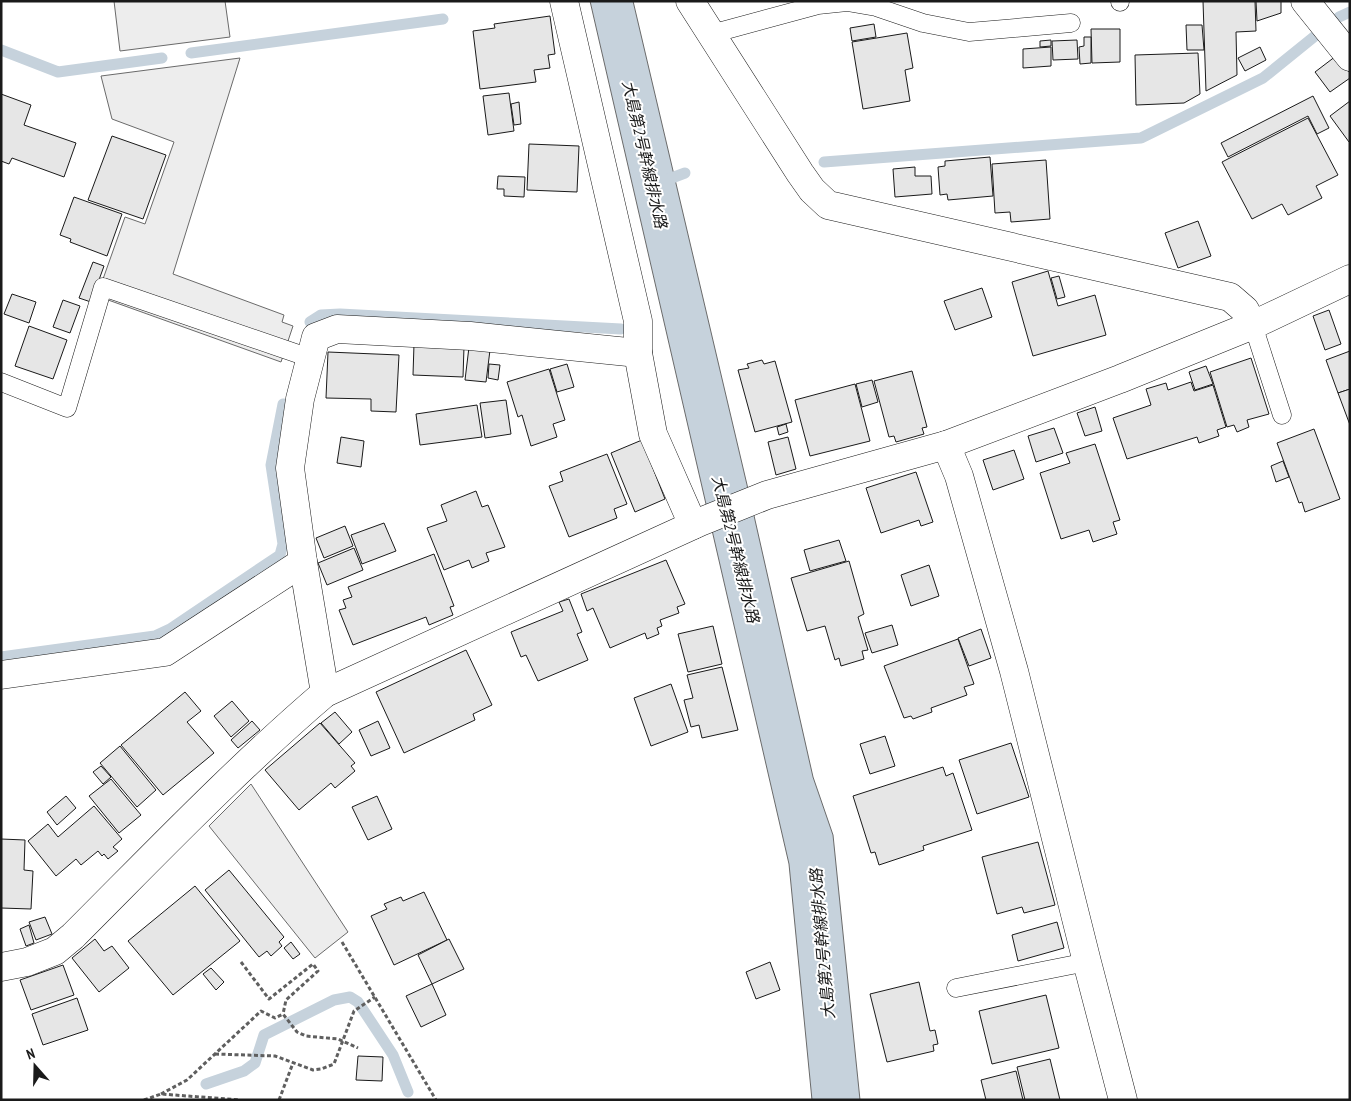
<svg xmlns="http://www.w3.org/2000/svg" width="1351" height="1101" font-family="'PT Sans Narrow','Noto Sans JP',sans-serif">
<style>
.parking{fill:#ededed;stroke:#6a6a6a}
.water{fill:#c6d2dc;stroke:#6a6a6a}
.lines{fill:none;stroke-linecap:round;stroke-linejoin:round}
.stream{stroke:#c6d2dc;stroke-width:11}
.building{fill:#e6e6e6;stroke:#1a1a1a}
.service-casing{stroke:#1a1a1a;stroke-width:19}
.minor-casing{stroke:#1a1a1a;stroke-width:29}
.path{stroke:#5f5f5f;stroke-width:3;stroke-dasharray:4 2.5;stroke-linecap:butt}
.service{stroke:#fff;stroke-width:18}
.minor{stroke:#fff;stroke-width:28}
.labels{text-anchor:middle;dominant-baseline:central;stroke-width:4;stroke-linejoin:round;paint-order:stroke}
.water-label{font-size:16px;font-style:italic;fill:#1a1a1a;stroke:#fff}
</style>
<rect width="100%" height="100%" fill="#fff"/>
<!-- parking -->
<g class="parking">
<polygon points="114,1 225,1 230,37 120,51"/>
<polygon points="240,58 173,274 284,315 282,322 293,326 281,362 97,296 125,217 145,224 174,142 112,119 101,76"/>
<polygon points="251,784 348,932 315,958 209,826"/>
</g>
<!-- water -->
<polygon class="water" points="590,1 633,1 748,489 813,777 833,835 860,1100 812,1100 789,864"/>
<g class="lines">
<!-- stream -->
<g class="stream">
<polyline points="1339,17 1350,12"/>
<polyline points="1,50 58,72 162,58"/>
<polyline points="191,53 443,19"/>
<polyline points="824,162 1141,138 1263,78 1315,36"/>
<polyline points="661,182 685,173"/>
<polyline points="310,322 321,315 340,314 621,329"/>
<polyline points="1,657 155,636 170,629 280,555 283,544 271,465 283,404"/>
<polyline points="206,1084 244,1071 255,1063 264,1035 334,1000 350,997 358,1002 393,1055 408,1092"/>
</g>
</g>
<!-- building -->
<g class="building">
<polygon points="1203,1 1255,1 1256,31 1236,32 1237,75 1206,91"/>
<polygon points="1256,1 1281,1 1281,13 1257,21"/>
<polygon points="550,16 555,54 548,55 550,68 534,70 536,82 480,89 473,31 495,28 494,24"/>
<polygon points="874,24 876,37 852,41 850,28"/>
<polygon points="1186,25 1202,25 1204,50 1187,50"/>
<polygon points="1091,29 1120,29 1120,62 1092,63"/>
<polygon points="907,33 913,68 905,70 910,101 863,109 852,42"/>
<polygon points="1084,37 1091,37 1091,63 1080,64 1079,47 1084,46"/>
<polygon points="1051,40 1051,46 1040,47 1040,41"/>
<polygon points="1077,40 1078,59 1053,60 1052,41"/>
<polygon points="1051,47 1051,66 1023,68 1023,49"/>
<polygon points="1260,47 1266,60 1245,71 1238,58"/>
<polygon points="1198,53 1200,94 1184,103 1136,105 1135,55"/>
<polygon points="1336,56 1350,73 1350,78 1330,92 1315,72"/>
<polygon points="509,93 514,131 488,135 483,96"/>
<polygon points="1,94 31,105 24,125 76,143 64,177 12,158 9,164 1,161"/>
<polygon points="1313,96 1329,128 1317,134 1308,116 1228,157 1221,143"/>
<polygon points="1350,101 1350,142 1349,142 1330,116"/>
<polygon points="519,102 521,124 514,125 511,104"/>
<polygon points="1308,118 1338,175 1316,186 1322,198 1288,215 1282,204 1252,219 1222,162"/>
<polygon points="112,136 166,155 143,219 88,200"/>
<polygon points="529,144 579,146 577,192 527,190"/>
<polygon points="990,157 993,196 948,200 947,194 940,195 938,167 945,166 945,161"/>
<polygon points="1046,160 1050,219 1011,222 1010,212 995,213 992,164"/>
<polygon points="915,167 915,176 931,176 932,194 895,197 893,169"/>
<polygon points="498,176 525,177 524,197 504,196 504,189 497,189"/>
<polygon points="74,197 122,214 107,256 70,242 71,239 60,235"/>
<polygon points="1198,221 1211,256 1178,268 1165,233"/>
<polygon points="93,262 104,266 91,302 79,298"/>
<polygon points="1048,271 1058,306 1095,295 1106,335 1033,356 1012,282"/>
<polygon points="1059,276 1065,297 1057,299 1051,278"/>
<polygon points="982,288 992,317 955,330 944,301"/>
<polygon points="12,294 36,302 29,323 4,314"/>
<polygon points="63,300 80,306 70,333 53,327"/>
<polygon points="1329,310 1341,344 1325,350 1313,316"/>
<polygon points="29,326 67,340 53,379 15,366"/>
<polygon points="414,344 464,347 463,377 413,375"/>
<polygon points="469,347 490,350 486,382 465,380"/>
<polygon points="1350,351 1350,389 1338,393 1326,360"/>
<polygon points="328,352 399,355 396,412 371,411 371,399 326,398"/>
<polygon points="1251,358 1269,414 1247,420 1249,427 1237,432 1234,425 1227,427 1210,372"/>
<polygon points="762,360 764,364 775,361 792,422 755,432 738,370 749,368 747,364"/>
<polygon points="489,364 500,365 498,380 488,378"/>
<polygon points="567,364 574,387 557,392 550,369"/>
<polygon points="1206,366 1213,384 1195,390 1189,372"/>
<polygon points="549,369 565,420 553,424 557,437 531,446 522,415 518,417 507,382"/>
<polygon points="912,371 927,427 922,428 924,434 896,442 894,436 889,437 874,381"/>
<polygon points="872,380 878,402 862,407 856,384"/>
<polygon points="1191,382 1194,391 1213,385 1226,427 1217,430 1219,436 1199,443 1197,437 1127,459 1113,418 1151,405 1146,389 1166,383 1168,390"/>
<polygon points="855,384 870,441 810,456 795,400"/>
<polygon points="1350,389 1350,425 1338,393"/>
<polygon points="506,400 511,434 485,438 480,403"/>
<polygon points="477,405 482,437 420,445 416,414"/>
<polygon points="1095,407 1102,431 1085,436 1077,413"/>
<polygon points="786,424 788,432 779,435 777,427"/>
<polygon points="1054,428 1063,453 1036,462 1028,436"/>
<polygon points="1314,429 1340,499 1305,512 1302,502 1299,503 1277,443"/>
<polygon points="341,437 364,441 361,467 337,463"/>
<polygon points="788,437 796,469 776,475 768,442"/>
<polygon points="642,440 665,499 635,512 611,453"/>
<polygon points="1095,444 1120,520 1113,522 1117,534 1093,542 1089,530 1061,539 1040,473 1070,463 1066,453"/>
<polygon points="1014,450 1024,479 993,490 983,460"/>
<polygon points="607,454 627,504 614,509 617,518 569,537 549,486 563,481 560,472"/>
<polygon points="1283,461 1289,477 1276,482 1271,466"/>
<polygon points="916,472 933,522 921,526 919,520 881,533 866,488"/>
<polygon points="476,491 482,507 488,505 505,547 486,553 489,561 472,568 469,560 444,570 427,528 447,521 441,505"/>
<polygon points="384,523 396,551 362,564 351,535"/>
<polygon points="345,526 353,546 324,558 316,538"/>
<polygon points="839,540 846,561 810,571 804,550"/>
<polygon points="354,548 363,570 327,585 318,563"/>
<polygon points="434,554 454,606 450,607 453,615 429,625 426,617 353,645 339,610 346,608 343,600 352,597 348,587"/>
<polygon points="666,560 685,604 677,607 679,613 660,620 662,626 657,628 659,634 647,639 645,633 610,648 593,608 587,611 581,594"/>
<polygon points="849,561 864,614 858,617 868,650 862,651 864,659 841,666 839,658 835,660 825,626 807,631 791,578"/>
<polygon points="929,565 939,596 911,606 901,575"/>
<polygon points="569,599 582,632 577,634 588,660 538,681 526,655 521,657 511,632 563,611 559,602"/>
<polygon points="892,625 898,645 872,653 865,633"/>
<polygon points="713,626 722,664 688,672 678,634"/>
<polygon points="981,629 991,658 969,666 958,638"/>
<polygon points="958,639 974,684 964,687 967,695 931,708 932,712 913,719 911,716 904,718 884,666"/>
<polygon points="466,650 492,705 473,714 475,720 404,753 376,692"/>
<polygon points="722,667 738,730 702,738 699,725 691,727 684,700 693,698 687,675"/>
<polygon points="671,684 688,732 651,746 634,698"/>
<polygon points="185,692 201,711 187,722 214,753 163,795 121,745"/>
<polygon points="232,701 249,721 231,737 214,716"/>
<polygon points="335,712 352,732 339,744 321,723"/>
<polygon points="252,721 260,730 238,748 231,740"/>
<polygon points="378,721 390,748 371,756 359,730"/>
<polygon points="320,723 355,763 351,766 355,771 335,788 331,783 299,810 265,770"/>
<polygon points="885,736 895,766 870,774 860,744"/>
<polygon points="1011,743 1029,797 977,814 959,760"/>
<polygon points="120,746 156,790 137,807 100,763"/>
<polygon points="101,766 111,777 103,784 93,772"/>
<polygon points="943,767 946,776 953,773 972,830 923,846 924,850 879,865 875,852 871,853 853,796"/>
<polygon points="111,779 141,815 119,833 89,796"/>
<polygon points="66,796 76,808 57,825 47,812"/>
<polygon points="377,796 392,829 368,840 352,807"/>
<polygon points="94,806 122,839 113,847 118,851 108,859 104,854 102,856 98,851 81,865 76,859 56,876 28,841 48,824 58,837"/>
<polygon points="1,839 25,840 24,870 33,871 31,909 1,908"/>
<polygon points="1038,842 1055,905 1024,913 1022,907 997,914 982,857"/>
<polygon points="229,870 284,937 279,942 282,946 271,956 267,951 259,957 205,890"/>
<polygon points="195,886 240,941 173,995 128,941"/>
<polygon points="424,892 447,940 394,965 371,916 387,909 384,904 401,897 403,901"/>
<polygon points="45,917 52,934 36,940 29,922"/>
<polygon points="1057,922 1064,948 1018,961 1012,935"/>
<polygon points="29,925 34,943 26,946 20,929"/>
<polygon points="95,939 104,951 112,946 129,968 99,992 72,958"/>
<polygon points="449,939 464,969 432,984 418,955"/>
<polygon points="291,942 300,954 293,959 284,948"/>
<polygon points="770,962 780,990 756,999 746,972"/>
<polygon points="63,965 74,995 31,1010 20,980"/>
<polygon points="211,968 224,982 216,990 203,974"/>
<polygon points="919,982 930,1031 935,1030 938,1044 933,1045 934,1051 887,1062 870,994"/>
<polygon points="432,984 446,1015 421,1027 406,996"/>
<polygon points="1046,995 1059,1048 992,1064 979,1011"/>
<polygon points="77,998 88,1030 43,1045 32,1014"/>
<polygon points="358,1056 383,1057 382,1081 356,1080"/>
<polygon points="1050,1059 1060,1100 1025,1100 1017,1067"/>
<polygon points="1016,1071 1023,1100 986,1100 981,1080"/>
</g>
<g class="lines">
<!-- service casing -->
<g class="service-casing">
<g id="service">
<polyline points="1120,1 1120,2"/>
<polyline points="711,34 818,5 847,2 876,7 923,23 969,32 1071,23"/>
<polyline points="1253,325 1282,415"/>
<polyline points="1,382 67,408 103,287 310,358"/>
<polyline points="956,988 1087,962"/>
</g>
</g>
<!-- minor casing -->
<g class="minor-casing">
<g id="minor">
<polyline points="564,1 638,321 638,353 653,434 693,525"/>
<polyline points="690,1 800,173 812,190 828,205 1230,297 1245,310 1253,325"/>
<polyline points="1305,1 1350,57"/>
<polyline points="946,445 959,476 1014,671 1087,962 1123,1100"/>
<polyline points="1,675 165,652 303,562"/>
<polyline points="325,693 303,562 290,468 300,399 316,337 337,329 470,336 638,353"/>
<path d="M1,967L27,962L55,951L73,936C155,854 236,769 325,693L700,522L767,495L946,445L1120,379L1253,325L1350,279"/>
</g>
</g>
<!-- path -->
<g class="path">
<polyline points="342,942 436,1100"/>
<polyline points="241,962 269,999 313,964 318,971 286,1000 283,1014"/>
<polyline points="215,1054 275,1056 313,1070 321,1069 334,1064 354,1011 375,997"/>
<polyline points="161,1094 187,1080 261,1011 275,1018 283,1014 297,1032 306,1036 338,1039 358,1048"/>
<polyline points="144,1100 161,1094 240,1100"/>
<polyline points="279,1100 293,1063"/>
</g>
<!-- service -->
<use href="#service" class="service"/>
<!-- minor -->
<use href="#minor" class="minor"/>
</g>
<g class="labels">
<!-- water labels -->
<g class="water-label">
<text transform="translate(645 154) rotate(77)">大島第2号幹線排水路</text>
<text transform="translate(736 549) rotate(76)">大島第2号幹線排水路</text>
<text transform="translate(822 944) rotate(-95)">大島第2号幹線排水路</text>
</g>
</g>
<!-- border -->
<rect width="1351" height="1101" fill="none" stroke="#1a1a1a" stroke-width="5"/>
<!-- north arrow -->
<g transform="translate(35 1066) rotate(340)" stroke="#ffffff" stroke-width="4" paint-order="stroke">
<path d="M0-4L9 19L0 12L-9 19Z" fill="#1a1a1a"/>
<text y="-8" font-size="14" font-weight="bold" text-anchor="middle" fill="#1a1a1a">N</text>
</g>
</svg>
